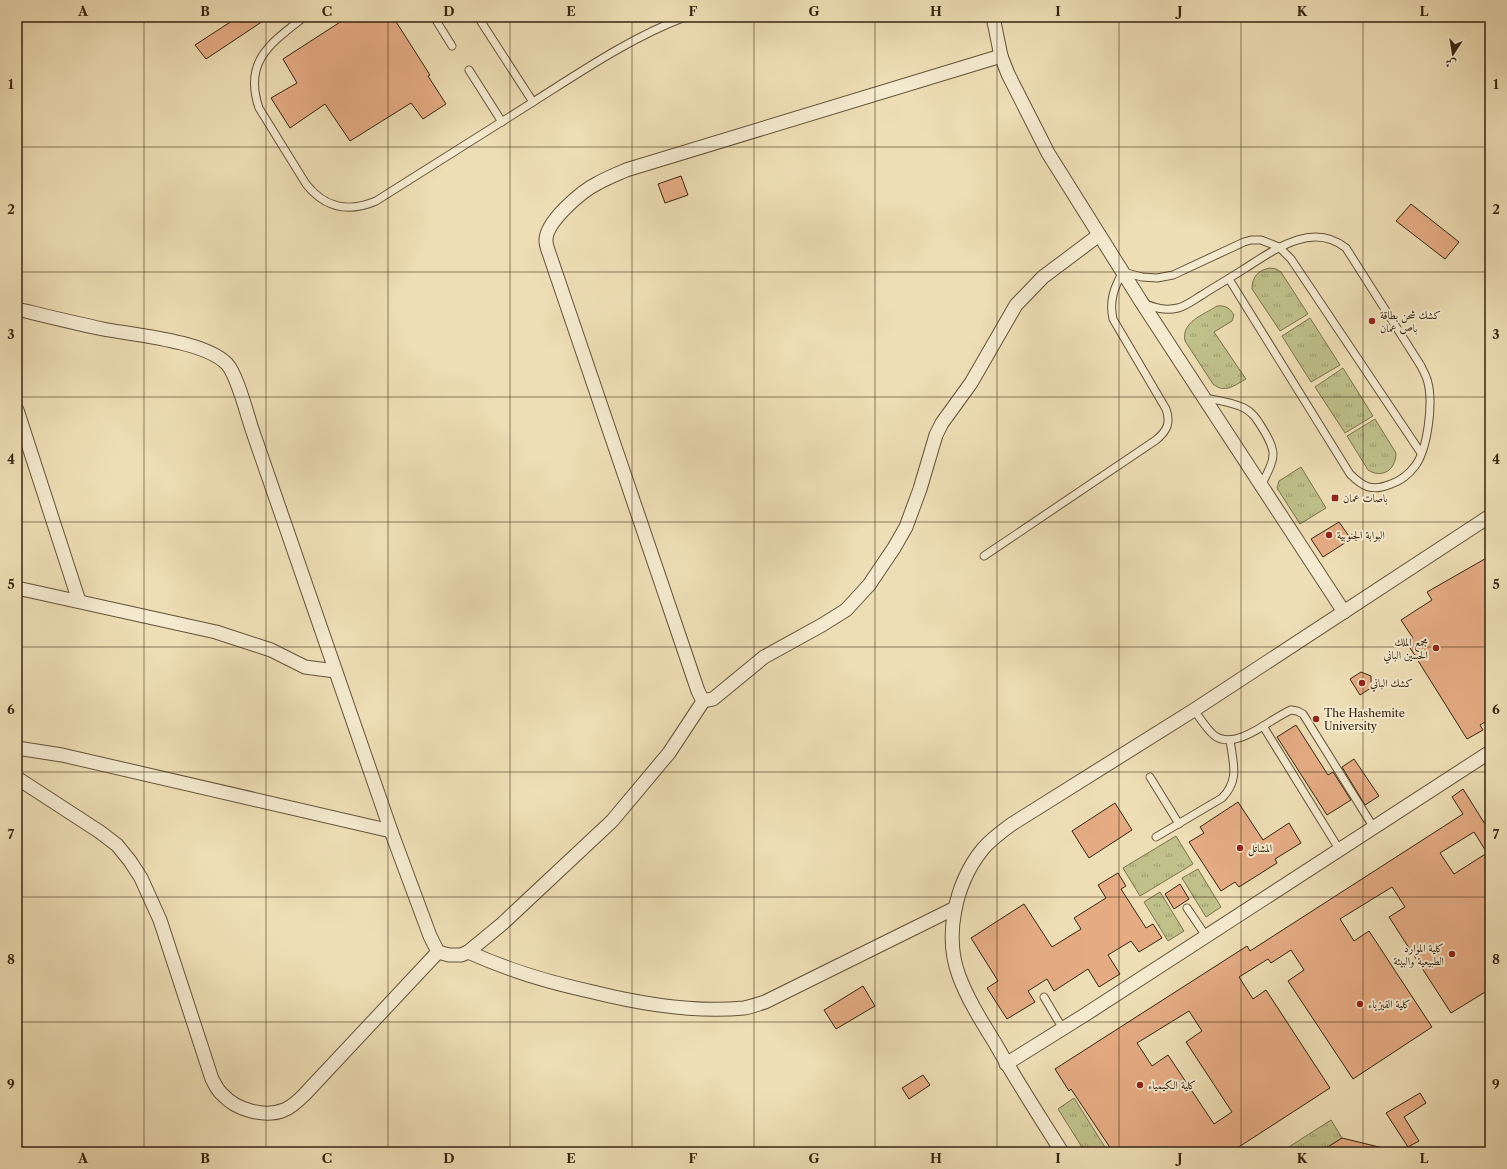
<svg xmlns="http://www.w3.org/2000/svg" width="1507" height="1169" font-family="'Libre Caslon Text',Amiri,serif">
<style>
.grass{fill:url(#grass-tufts);stroke:#7a724d}
.building{fill:#e5ac84;stroke:#362510;fill-rule:evenodd}
.lines{fill:none;stroke-linecap:round;stroke-linejoin:round}
.service-casing{stroke:#645339;stroke-width:9}
.minor-casing{stroke:#645339;stroke-width:15}
.service{stroke:#f4eacf;stroke-width:7}
.minor{stroke:#f4eacf;stroke-width:13}
.grid{fill:none;stroke:#362510;stroke-width:1;stroke-opacity:0.55}
.poi-dot{fill:#8f2418;stroke:#f4eacf;stroke-width:1.5}
.labels{text-anchor:middle;dominant-baseline:central;stroke-width:4;stroke-linejoin:round;paint-order:stroke}
.poi-label{font-size:11px;fill:#362510;stroke:#f4eacf;text-anchor:start}
.neatline{fill:none;stroke:#362510;stroke-width:1.5}
.grid-label{font-size:13px;text-anchor:middle;font-weight:bold;fill:#362510}
</style>
<defs>
<pattern id="grass-tufts" width="24" height="20" patternUnits="userSpaceOnUse"><rect width="24" height="20" fill="#bfc08a"/><path d="M3 7l-1-3M5 7V3M7 7l1-3M15 17l-1-3M17 17v-4M19 17l1-3" fill="none" stroke="#9c9c6f"/></pattern>
</defs>
<rect width="100%" height="100%" fill="#eedeb5"/>
<filter id="stains"><feTurbulence type="fractalNoise" baseFrequency=".005" numOctaves="4"/><feColorMatrix values="0 0 0 0 .2 0 0 0 0 .09 0 0 0 0 .02 0 0 0 .5 -.17"/></filter>
<radialGradient id="worn" r=".72"><stop offset=".6" stop-color="#630" stop-opacity="0"/><stop offset="1" stop-color="#630" stop-opacity=".3"/></radialGradient>
<!-- grass -->
<g class="grass">
<path d="M1270,268L1276,269L1281,272L1308,314L1280,331L1252,289C1252,277 1258,270 1270,268Z"/>
<path d="M1217,306C1225,305 1230,308 1234,315L1232,321L1214,332L1246,379C1235,385 1225,394 1213,384L1185,341C1181,322 1203,315 1217,306Z"/>
<polygon points="1310,318 1340,365 1311,382 1282,336"/>
<polygon points="1343,368 1373,416 1345,433 1315,387"/>
<path d="M1375,419L1396,453C1396,470 1382,479 1368,470L1347,436Z"/>
<polygon points="1301,467 1326,508 1300,524 1277,488 1279,481"/>
<polygon points="1176,836 1193,864 1140,896 1123,868"/>
<polygon points="1198,869 1221,907 1206,917 1182,878"/>
<polygon points="1160,892 1184,931 1168,941 1144,902"/>
<polygon points="1074,1098 1108,1152 1085,1152 1058,1109"/>
<polygon points="1331,1120 1342,1138 1323,1150 1323,1152 1281,1152"/>
</g>
<!-- building -->
<g class="building">
<polygon points="238,17 269,17 206,59 195,45"/>
<polygon points="348,17 393,17 430,75 428,76 446,104 423,119 411,103 350,141 325,104 290,128 271,98 297,83 283,59"/>
<polygon points="681,176 688,195 665,203 658,184"/>
<polygon points="1411,204 1459,242 1445,259 1396,221"/>
<polygon points="1339,522 1351,539 1323,557 1311,539"/>
<polygon points="1490,556 1490,719 1480,725 1483,730 1467,739 1407,643 1413,638 1401,620 1432,600 1427,592"/>
<polygon points="1361,672 1371,676 1371,688 1360,695 1350,679"/>
<polygon points="1296,725 1328,775 1333,772 1351,800 1327,815 1277,737"/>
<polygon points="1354,759 1379,796 1365,805 1342,767"/>
<path d="M1463,789L1490,832V989L1451,1013L1389,917L1405,907L1392,887L1340,919L1354,941L1369,931L1432,1027L1353,1079L1288,981L1304,970L1291,950L1271,963L1268,959L1239,977L1253,999L1266,990L1330,1088L1231,1152H1113L1071,1089L1069,1091L1055,1069L1247,946L1250,951L1463,814L1452,797ZM1474,832L1487,853L1454,874L1440,853ZM1189,1011L1202,1031L1186,1042L1232,1112L1214,1124L1168,1055L1152,1066L1137,1043Z"/>
<polygon points="1238,802 1263,840 1289,823 1301,843 1275,859 1277,863 1239,887 1235,882 1221,891 1189,842 1204,833 1200,827"/>
<polygon points="1115,803 1132,830 1089,858 1072,831"/>
<polygon points="1118,873 1126,886 1121,889 1146,928 1153,924 1162,938 1139,952 1131,941 1108,955 1120,974 1099,987 1088,969 1054,991 1047,979 1028,991 1035,1002 1007,1019 987,988 998,981 971,938 1024,904 1052,947 1081,929 1074,918 1106,898 1098,885"/>
<polygon points="1180,884 1189,899 1174,909 1165,894"/>
<polygon points="863,986 875,1006 836,1029 824,1010"/>
<polygon points="923,1075 930,1085 909,1099 902,1088"/>
<polygon points="1420,1093 1426,1103 1404,1117 1419,1141 1408,1147 1386,1113"/>
<polygon points="1342,1138 1383,1148 1382,1152 1320,1152"/>
</g>
<g class="lines">
<!-- service casing -->
<g class="service-casing">
<g id="service">
<path d="M304,17C271,43 243,61 259,108L306,184C325,208 348,213 376,201L533,102L478,17"/>
<polyline points="434,17 452,46"/>
<polyline points="469,70 502,122"/>
<path d="M533,102C582,71 630,38 685,17"/>
<path d="M1143,303C1155,308 1165,311 1178,308C1186,306 1195,299 1202,295C1216,286 1230,278 1244,269C1274,250 1312,221 1346,248L1421,366C1423,371 1427,377 1428,383C1433,403 1428,449 1415,466C1409,474 1400,481 1391,484C1372,492 1363,487 1350,474L1229,279"/>
<path d="M1205,398C1217,400 1232,402 1244,408C1252,412 1256,418 1261,426C1279,454 1275,457 1261,486"/>
<path d="M984,556L1156,440C1167,431 1171,423 1166,409L1113,319C1109,301 1114,287 1123,272L1142,277L1157,278L1173,275L1244,242L1251,240H1261L1279,247L1291,259L1421,453"/>
<path d="M1194,710C1200,718 1207,730 1215,736C1237,751 1271,718 1291,710L1297,711L1303,714L1374,828"/>
<polyline points="1263,726 1339,849"/>
<polyline points="1150,777 1179,824"/>
<path d="M1156,837L1222,798C1240,780 1233,763 1230,740"/>
<polyline points="1187,908 1206,936"/>
<polyline points="1044,997 1063,1029"/>
</g>
</g>
<!-- minor casing -->
<g class="minor-casing">
<g id="minor">
<polyline points="993,17 1001,56 1008,74 1048,153 1142,303 1344,612"/>
<path d="M1001,56L626,170C617,174 607,178 598,183C582,191 545,222 546,241C546,245 548,250 549,253L698,691L702,699L707,700L713,699L764,657L822,625L846,610L869,585L894,548L906,527L920,489L936,435L942,423L971,383L1016,305L1043,277L1099,235"/>
<path d="M17,309C46,316 74,323 103,329C135,335 205,341 227,364C238,376 248,419 254,435L391,831L430,936L438,952L449,955H461L468,952L502,924L612,821L669,753L704,700"/>
<polyline points="17,410 79,601"/>
<polyline points="17,588 216,632 271,650 305,667 335,671"/>
<polyline points="17,748 62,755 391,831"/>
<path d="M17,778L100,832L117,845L130,861L141,878L160,920L212,1079C215,1084 217,1090 222,1094C236,1110 265,1118 284,1110C292,1107 298,1101 304,1095L438,952"/>
<path d="M468,952C511,971 547,982 593,992C641,1004 694,1013 744,1008C751,1007 758,1004 765,1002L955,908"/>
<polyline points="1006,1064 1083,1016 1490,752"/>
<path d="M1062,1152C1039,1116 1016,1080 995,1043C982,1022 968,1000 959,976C944,936 955,884 982,850C990,840 1001,832 1012,824L1194,710L1490,516"/>
</g>
</g>
<!-- service -->
<use href="#service" class="service"/>
<!-- minor -->
<use href="#minor" class="minor"/>
</g>
<!-- grid -->
<path class="grid" d="M144,17V1152M266,17V1152M388,17V1152M510,17V1152M632,17V1152M754,17V1152M875,17V1152M997,17V1152M1119,17V1152M1241,17V1152M1363,17V1152M17,147H1490M17,272H1490M17,397H1490M17,522H1490M17,647H1490M17,772H1490M17,897H1490M17,1022H1490"/>
<!-- markers -->
<g class="poi-dot">
<circle cx="1372" cy="321" r="4"/>
<rect x="1331" y="494" width="8" height="8" rx="2"/>
<circle cx="1329" cy="535" r="4"/>
<circle cx="1436" cy="648" r="4"/>
<circle cx="1362" cy="683" r="4"/>
<circle cx="1316" cy="719" r="4"/>
<circle cx="1240" cy="848" r="4"/>
<circle cx="1452" cy="954" r="4"/>
<circle cx="1360" cy="1004" r="4"/>
<circle cx="1140" cy="1085" r="4"/>
</g>
<g class="labels">
<!-- poi labels -->
<g class="poi-label">
<text x="1380" y="315">كشك شحن بطاقة<tspan x="1380" dy="13">باص عمان</tspan></text>
<text x="1343" y="498">باصات عمان</text>
<text x="1337" y="535">البوابة الجنوبية</text>
<text x="1428" y="642" text-anchor="end">مجمع الملك<tspan x="1428" dy="13">الحسين الباني</tspan></text>
<text x="1370" y="683">كشك الباني</text>
<text x="1324" y="713">The Hashemite<tspan x="1324" dy="13">University</tspan></text>
<text x="1248" y="848">المشاتل</text>
<text x="1444" y="948" text-anchor="end">كلية الموارد<tspan x="1444" dy="13">الطبيعية والبيئة</tspan></text>
<text x="1368" y="1004">كلية الفيزياء</text>
<text x="1148" y="1085">كلية الكيمياء</text>
</g>
</g>
<!-- margin -->
<rect width="1507" height="1169" fill="none" stroke="#eedeb5" stroke-width="44"/>
<!-- north arrow -->
<g transform="translate(1453 54) rotate(192)" stroke="#f4eacf" stroke-width="3" paint-order="stroke">
<path d="M0-3L7 15L0 10L-7 15Z" fill="#362510"/>
<text y="-6" font-size="11" font-weight="bold" text-anchor="middle" fill="#362510">ش</text>
</g>
<rect x="22" y="22" width="1463" height="1125" class="neatline"/>
<g class="grid-label">
<text x="83" y="16">A</text>
<text x="205" y="16">B</text>
<text x="327" y="16">C</text>
<text x="449" y="16">D</text>
<text x="571" y="16">E</text>
<text x="693" y="16">F</text>
<text x="814" y="16">G</text>
<text x="936" y="16">H</text>
<text x="1058" y="16">I</text>
<text x="1180" y="16">J</text>
<text x="1302" y="16">K</text>
<text x="1424" y="16">L</text>
<text x="11" y="89">1</text>
<text x="1496" y="89">1</text>
<text x="11" y="214">2</text>
<text x="1496" y="214">2</text>
<text x="11" y="339">3</text>
<text x="1496" y="339">3</text>
<text x="11" y="464">4</text>
<text x="1496" y="464">4</text>
<text x="11" y="589">5</text>
<text x="1496" y="589">5</text>
<text x="11" y="714">6</text>
<text x="1496" y="714">6</text>
<text x="11" y="839">7</text>
<text x="1496" y="839">7</text>
<text x="11" y="964">8</text>
<text x="1496" y="964">8</text>
<text x="11" y="1089">9</text>
<text x="1496" y="1089">9</text>
<text x="83" y="1163">A</text>
<text x="205" y="1163">B</text>
<text x="327" y="1163">C</text>
<text x="449" y="1163">D</text>
<text x="571" y="1163">E</text>
<text x="693" y="1163">F</text>
<text x="814" y="1163">G</text>
<text x="936" y="1163">H</text>
<text x="1058" y="1163">I</text>
<text x="1180" y="1163">J</text>
<text x="1302" y="1163">K</text>
<text x="1424" y="1163">L</text>
</g>
<rect width="100%" height="100%" filter="url(#stains)"/>
<rect width="100%" height="100%" fill="url(#worn)"/>
</svg>
